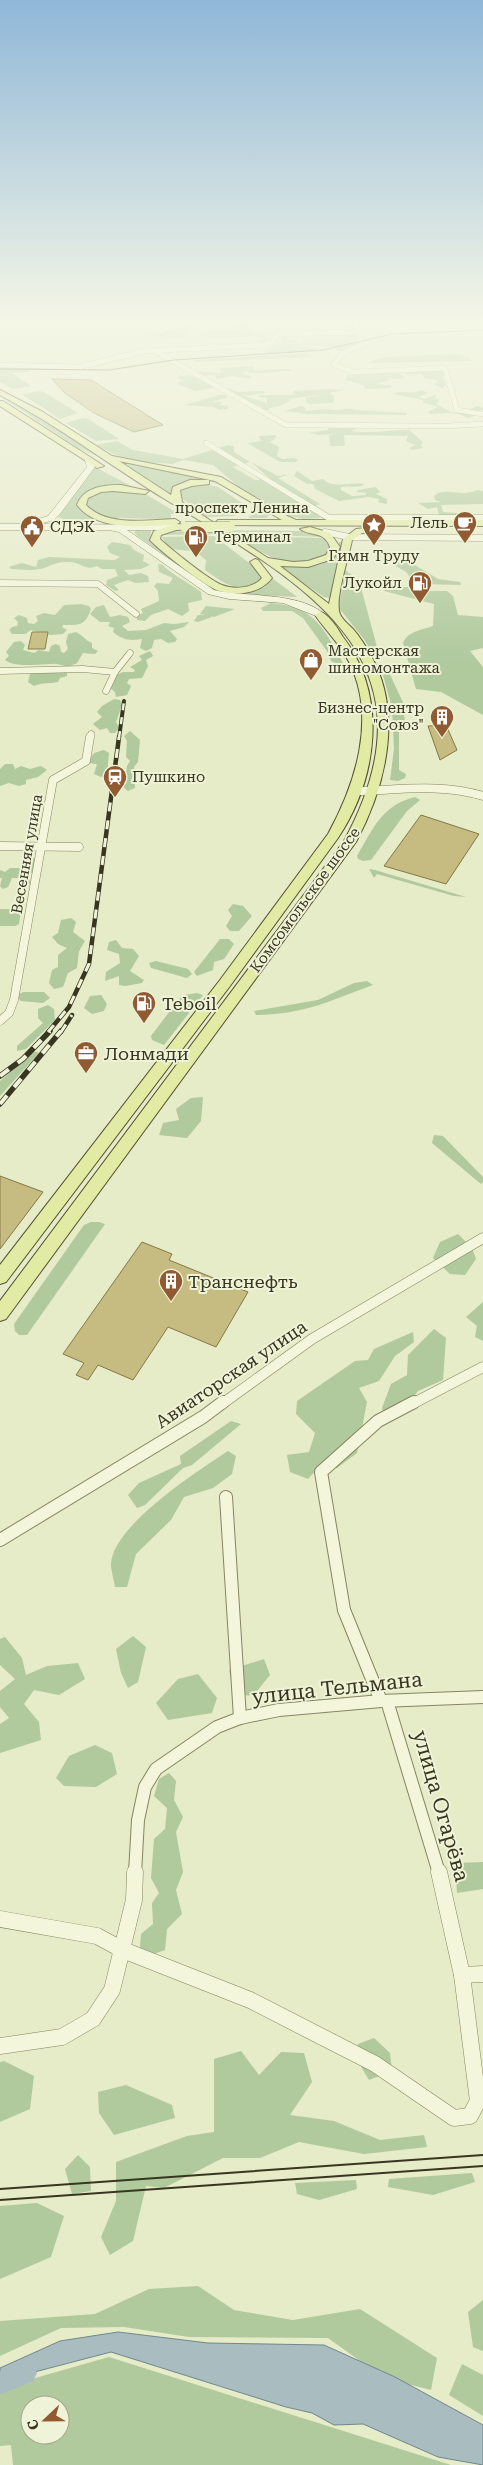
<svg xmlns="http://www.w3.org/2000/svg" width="483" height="2465" font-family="'Roboto Serif',serif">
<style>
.green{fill:#b0c99d;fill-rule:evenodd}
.water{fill:#a9bcc0;stroke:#70888e}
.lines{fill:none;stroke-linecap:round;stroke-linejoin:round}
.canal{fill:#a9bcc0;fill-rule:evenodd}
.building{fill:#c6bc81;stroke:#837946}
.minor-far5-casing{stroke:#86855f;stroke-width:5.5}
.minor-far4-casing{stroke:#86855f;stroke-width:7}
.minor-far3-casing{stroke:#86855f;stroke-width:9}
.minor-far2-casing{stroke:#86855f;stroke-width:11}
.minor-far1-casing{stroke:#86855f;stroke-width:14}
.minor-casing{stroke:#86855f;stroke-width:17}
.secondary-casing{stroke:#686642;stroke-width:1}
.primary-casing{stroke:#545132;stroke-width:2}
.minor-far5{stroke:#f3f6db;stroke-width:5}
.minor-far4{stroke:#f3f6db;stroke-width:6}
.minor-far3{stroke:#f3f6db;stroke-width:8}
.minor-far2{stroke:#f3f6db;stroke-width:10}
.minor-far1{stroke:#f3f6db;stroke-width:12}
.minor{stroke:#f3f6db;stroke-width:16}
.secondary{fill:#f3f6db;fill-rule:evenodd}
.primary{fill:#e2eba4;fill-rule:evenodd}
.tram-far1{stroke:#383621;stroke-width:1}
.tram{stroke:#383621;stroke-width:2}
.rail-far2-casing{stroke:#383621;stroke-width:4}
.rail-far1-casing{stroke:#383621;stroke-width:4.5}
.rail-casing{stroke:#383621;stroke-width:5.5}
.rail-far2{stroke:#eff3d7;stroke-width:2.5;stroke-dasharray:7;stroke-linecap:butt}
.rail-far1{stroke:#eff3d7;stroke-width:3;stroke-dasharray:9;stroke-linecap:butt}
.rail{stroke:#eff3d7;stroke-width:4;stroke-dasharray:11;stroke-linecap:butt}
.primary-bridge-casing{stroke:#545132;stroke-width:11;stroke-linecap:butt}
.primary-bridge{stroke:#e2eba4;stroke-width:10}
.labels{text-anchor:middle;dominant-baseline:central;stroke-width:4;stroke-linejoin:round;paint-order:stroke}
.far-street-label{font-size:15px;fill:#383621;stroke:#eff3d7}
.far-poi-label{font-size:15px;fill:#383621;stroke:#eff3d7;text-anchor:start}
.poi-label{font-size:18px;fill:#383621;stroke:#eff3d7;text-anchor:start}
.street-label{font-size:18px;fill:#383621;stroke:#eff3d7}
.near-street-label{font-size:21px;fill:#383621;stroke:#eff3d7}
</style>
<rect width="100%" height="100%" fill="#e6ebc8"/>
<!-- green -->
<g class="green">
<path d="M233,325H247L253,333H262L268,338L267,342H259L261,339L258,336L204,338L200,334C206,327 231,331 242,330L241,328L230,327Z"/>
<polygon points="348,326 353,327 351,332 357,334 358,340 349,342 358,343 359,346 340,351 331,347 305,345 302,344 305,339 291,335 337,329 339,331 350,330"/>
<polygon points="188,327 192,330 183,335 185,337 159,339 158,338 162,336 145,335 146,333 164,333 162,330 175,330 176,328"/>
<polygon points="285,337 298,342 295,344 318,349 316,351 268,354 263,351 271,347 282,347 278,345 284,342 279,339"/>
<polygon points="307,353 313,357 196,362 193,360"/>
<polygon points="456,354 469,357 472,361 372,363 372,361 384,357"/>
<polygon points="0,366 31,368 29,372 12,373 31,386 13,389 0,382"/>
<path d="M253,366L254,370L291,369L290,371C275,370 261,376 246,372L243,373L251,376L250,379L232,376L217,379L215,375L200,376L197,372C206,370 213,374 222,372L219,369L221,368Z"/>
<polygon points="442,367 450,371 443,377 446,385 442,388 433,384 437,382 436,380 424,378 422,374 409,375 401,372"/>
<polygon points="358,372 395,372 406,377 401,379 388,378 389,380 376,384 391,385 391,388 367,389 364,388 364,385 345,380 348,375 354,375"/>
<polygon points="190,375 213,386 213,388 196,391 177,384 183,380 177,378 179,376"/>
<polygon points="227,388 238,392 263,391 265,393 244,396 267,403 267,398 257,397 261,395 293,395 294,391 324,389 343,390 329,393 334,396 334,402 332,403 310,404 307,403 305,398 319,395 288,399 291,400 280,406 269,408 269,410 263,410 262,407 239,398 243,396 237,396"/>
<path d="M421,390L429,393L418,397L424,399L436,395L435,399L440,400L436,404L451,412L463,413L477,406L483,408V410L474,412V416L467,418C459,410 440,414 430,414L428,412L438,407L422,402L424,400L393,394C402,390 412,395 421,390Z"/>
<polygon points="37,391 44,392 78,413 60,419 23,395"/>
<polygon points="219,395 227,395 227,398 209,402 222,402 219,405 229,406 227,409 219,410 214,407 185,405"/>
<polygon points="0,396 22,406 99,457 78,448"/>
<path d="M302,406L305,408L306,411C317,410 323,409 334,410C342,411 347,407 355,410L407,413L406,415L307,414L284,411Z"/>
<polygon points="83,418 87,418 119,439 96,441 66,423"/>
<path d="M361,426L351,431C369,434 389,430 409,430L423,442L421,445L423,448L411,450L409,448L415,445L406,441L408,436L344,435L345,446H330L329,435L335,434L320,435L308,433L328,430V428Z"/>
<polygon points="276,435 276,438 270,442 279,447 277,456 282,459 294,458 298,460 296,462 280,462 247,443 261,441 259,436"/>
<polygon points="117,441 133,450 183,459 228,445 234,446 234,452 250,462 233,467 255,480 270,479 251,462 278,476 290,474 278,478 320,504 315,506 320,518 303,519 287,515 238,486 213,465 184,460 172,464 143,462 120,457 96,445"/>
<path d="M122,462L217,480L272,514L266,518H248L254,512V507C250,500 243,497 236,493C216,480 194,475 172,488L171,494Z"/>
<path d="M95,467L131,486C115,485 80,486 77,506L86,515L96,519L66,520L58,517Z"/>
<path d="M297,471L312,481L323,479C332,489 351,482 364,484C360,489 349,485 341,487V490L352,496L366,495V493L356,492L358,490L376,487L380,492L376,494L387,499V504L378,502L379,499L369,497L339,501L315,489L313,484H307L294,476Z"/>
<polygon points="201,483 218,487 245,505 246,511 234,516 206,517 179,496 179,490 184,487"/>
<polygon points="111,489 142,492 179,514 171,514 171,519 113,518 97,515 86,505 86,501 94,494"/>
<path d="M477,490L483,491V504L441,505L443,512L457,513L458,515H439L437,507L428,509L418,503L441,502L435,500L434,496C444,486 463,498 477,490Z"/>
<polygon points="137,530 151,531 150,542 208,584 247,592 265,587 272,578 297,597 231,594 212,589 136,535 134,532"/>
<polygon points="175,530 308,531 325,537 243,534 163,535 164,533"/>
<path d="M214,536L261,572V580C236,594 225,584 205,570L206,560C203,558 199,554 195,552C182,548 171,555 162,537Z"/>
<path d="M236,536L326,538L331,548C328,556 322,558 313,561C284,568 259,552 236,536Z"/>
<path d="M112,542L130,545L134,550L144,555L143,561L150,565L141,569L124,570L129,575L141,573L148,576L149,582L135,583L128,580L114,585L119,590L115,591L106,585L107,580L118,576L115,569H102L97,566C85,571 81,563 71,562C54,561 51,567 40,569C31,571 20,569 11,569L9,567L22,563L36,567L38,560L49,557L114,560L120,557L110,553L107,547Z"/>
<path d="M339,542H344L330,598L324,597L277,565C296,568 328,570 339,551Z"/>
<path d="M395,554H413L420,558L410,562L438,579L460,582L461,585L417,584L410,582C411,571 401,570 394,565L392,555Z"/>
<path d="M158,564L163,565C168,572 192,585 201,592L202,600L188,603L189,611L182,616L168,609L151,615L145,621L137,620V616L143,613L141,609L159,601L158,591L154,586L157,583L169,584L173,578L159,572Z"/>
<polygon points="345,570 359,580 378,651 375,657 363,638 339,608"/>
<path d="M406,587L430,591H447L453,596L458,615L483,617V648L470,651L483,667V715L441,692L416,689L403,643C408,631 422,630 433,626L434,604L384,591L385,588Z"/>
<path d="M271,603C315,607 323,627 343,663L339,665L331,661L329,654L303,618L292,611H263L261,608Z"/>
<path d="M81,604L89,606L91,609C85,626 80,625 63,625L62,627L67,630L63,634L50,635L31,630L25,634H12L9,630L12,627L17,626L18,622L14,618L19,615L27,618L28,623L34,624L38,621L36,616L44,613L55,615L64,605Z"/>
<path d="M104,605L110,617L120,615L128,617L130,622L122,626L128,631L146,630L164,623L174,624L189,622L184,627L170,631L177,639L175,642L168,643L161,639L154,640L152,648L146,651L140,648L142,639C129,641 123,640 113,632L114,628L108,626L110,622H100L90,614L96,607Z"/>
<polygon points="206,606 235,609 214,617 210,616 212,617 198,622 194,621 198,615 205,615 200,614"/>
<path d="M76,632C82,635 85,640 92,643V648L98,651L95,654L83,653L77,663L68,667C63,666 57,663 52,664C41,664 14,668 5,660L9,656L6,652L14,642L21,641L25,645L23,650L34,653L39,650L49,652L51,646L56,644L60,646L61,652L64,653L68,649L66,642L68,634Z"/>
<polygon points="150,651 153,656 146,660 148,666 142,678 129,679 127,683 131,686 127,695 116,697 115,692 109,687 112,677 123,672 134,672 135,670 130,667 142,660 139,656"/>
<polygon points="380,664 386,666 407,711 404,713 405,723 399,726 399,770 406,774 405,778 398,781 390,780 394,749 392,708"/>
<path d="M39,670L67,671V676L60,678L58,682C49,684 43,682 34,686L28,682L30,674Z"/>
<polygon points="114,699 120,700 122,705 116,722 119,728 115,733 110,733 107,728 100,730 93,724 102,717 97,712 102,706"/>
<polygon points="130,731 140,740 138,762 134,767 135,788 128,791 124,788 127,766 130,761 126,757 127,741 124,736"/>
<polygon points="104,750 109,753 107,774 101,777 94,774 97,764 87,763 94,753"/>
<polygon points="5,764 13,764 15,769 21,766 30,769 41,766 47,770 38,777 26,780 26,784 19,786 9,783 0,786 0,769"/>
<path d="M415,797L420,800L407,811L371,860L363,861L358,859L357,856C373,829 382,805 415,797Z"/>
<polygon points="37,858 42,865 30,874 30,884 24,884 20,878 12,878 8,887 3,889 0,886 2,878 0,878 0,870 5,872 10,868 20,868 26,859"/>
<polygon points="369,869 375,870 466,897 454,896 377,874 374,878"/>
<polygon points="233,904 243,906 252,916 239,931 230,931 226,926 232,916 228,910"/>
<polygon points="0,909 18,909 21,911 19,924 15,926 0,926"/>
<polygon points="71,918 76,922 73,932 85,941 79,951 77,968 68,973 63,987 54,989 49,983 52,970 58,967 58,955 67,948 58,944 52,937 58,933 61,920"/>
<polygon points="220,939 229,939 234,944 224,959 214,962 213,970 197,976 194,972"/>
<polygon points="116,940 122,948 133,949 139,956 130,971 144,980 142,983 125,986 119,985 119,976 105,981 106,972 120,963 119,954 107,950 109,942"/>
<polygon points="156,961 188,969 192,974 187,978 151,968 149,963"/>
<path d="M367,981L373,985C329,1001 306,1014 256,1015L254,1011L318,1000L354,983Z"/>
<polygon points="23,992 44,992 50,998 43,1003 21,1001 16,996"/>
<polygon points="197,993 203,995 164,1045 152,1040 151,1036 179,999 185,995"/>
<polygon points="101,995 107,1004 104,1011 92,1014 84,1008 90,996"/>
<polygon points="48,1005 54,1009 55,1020 26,1049 17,1051 17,1046 43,1023 38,1018 38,1009"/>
<polygon points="34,1051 39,1053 0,1096 0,1081"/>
<polygon points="203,1097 201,1121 187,1138 159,1135 163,1123 179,1120 176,1109 191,1098"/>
<polygon points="434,1135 443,1136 483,1177 483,1182 481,1184 432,1143"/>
<polygon points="91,1222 99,1222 105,1224 27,1335 19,1335 15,1331 14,1324 84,1225"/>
<polygon points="458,1234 472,1248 476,1259 465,1275 450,1274 433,1258 440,1242"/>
<polygon points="483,1302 483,1341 475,1337 477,1326 466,1317"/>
<polygon points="434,1329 446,1338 443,1380 418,1391 398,1417 386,1421 382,1408 391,1384 407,1375 408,1355"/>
<polygon points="413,1332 414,1342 395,1356 379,1381 359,1388 367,1402 357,1453 337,1468 320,1466 308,1479 290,1472 287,1455 309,1452 315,1433 296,1414 297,1401 355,1361 368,1360 374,1349"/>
<polygon points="231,1421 241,1424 192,1465 183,1468 145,1505 137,1508 128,1495 139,1483 181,1464 180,1456"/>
<path d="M228,1451L236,1456L232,1474L213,1488L184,1497L171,1520L136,1554L127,1587H115C114,1580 111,1571 111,1564C113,1525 198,1471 228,1451Z"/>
<polygon points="133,1636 146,1647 138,1682 128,1688 121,1673 116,1649"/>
<polygon points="5,1637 22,1658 26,1675 47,1666 78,1663 85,1679 59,1695 34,1690 24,1704 39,1722 41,1740 0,1753 0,1724 9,1718 0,1707 0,1691 15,1679 0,1665 0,1639"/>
<polygon points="264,1659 270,1675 253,1696 234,1694 229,1670"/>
<polygon points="198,1674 217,1698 212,1713 168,1720 156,1703 178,1679"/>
<polygon points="95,1745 112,1753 117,1774 96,1787 64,1786 56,1778 69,1756"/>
<polygon points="169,1773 176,1781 174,1800 183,1817 176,1832 183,1872 176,1890 182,1914 167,1929 165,1950 148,1956 140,1947 141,1934 153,1924 152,1903 159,1893 151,1878 154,1839 165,1829 167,1808 154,1796 159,1779"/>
<polygon points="483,1862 483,1889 457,1893 455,1863"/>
<polygon points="374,2038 390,2053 392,2071 369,2080 357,2060 358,2044"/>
<polygon points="241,2051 259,2075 281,2052 304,2053 312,2082 290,2115 334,2121 380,2140 424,2135 427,2147 364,2154 299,2142 260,2158 223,2158 164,2188 146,2186 133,2241 110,2255 101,2237 116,2201 116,2162 187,2136 214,2132 214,2059"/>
<polygon points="4,2061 34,2076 30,2109 0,2122 0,2062"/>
<polygon points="126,2085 172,2105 175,2118 114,2135 99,2113 98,2092"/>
<polygon points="78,2155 90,2167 91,2191 72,2194 65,2169"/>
<polygon points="472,2173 475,2182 433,2195 388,2187 389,2179"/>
<polygon points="356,2180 357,2189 319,2200 297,2194 295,2183"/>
<polygon points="37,2203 64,2216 51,2257 0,2279 0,2206"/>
<polygon points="198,2286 234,2310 293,2320 360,2309 437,2358 431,2390 384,2378 328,2338 189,2337 124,2327 61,2328 0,2356 0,2321 95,2314 149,2289"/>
<polygon points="483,2300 483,2351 473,2347 468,2312"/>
<path d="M109,2357L451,2465H13L11,2445L0,2446V2388ZM30,2405H60V2435H30Z"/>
<polygon points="462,2364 483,2375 483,2416 449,2395"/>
</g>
<!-- water -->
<polygon class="water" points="118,2332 208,2343 324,2345 395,2377 483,2425 483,2465 438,2457 363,2424 334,2425 312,2413 286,2407 111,2352 0,2381 0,2368 60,2341"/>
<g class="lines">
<!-- canal -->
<polygon class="canal" points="25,2361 33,2365 37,2373 33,2381 0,2395 0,2371"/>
</g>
<!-- building -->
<g class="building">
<polygon points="52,379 91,380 163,425 134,432 94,413 65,393"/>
<polygon points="32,632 48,632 45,649 28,649"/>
<polygon points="446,725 457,750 440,760 428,726"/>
<polygon points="421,815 479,834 446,884 384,866"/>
<polygon points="0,1176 43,1192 0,1249"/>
<polygon points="142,1242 172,1254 169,1260 248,1292 216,1347 168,1327 133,1380 98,1365 88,1380 76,1375 84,1363 63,1354"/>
</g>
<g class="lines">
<!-- minor-far5 casing -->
<g class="minor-far5-casing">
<g id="minor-far5">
<polyline points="355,320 361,341 366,343 343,353 334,365 354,372 445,368 457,410 483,414"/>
<polyline points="153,350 286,425 446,426 483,424"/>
<polyline points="0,365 79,367 144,351 266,345 272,342 277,334 360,332"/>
<polyline points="206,443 308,505"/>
</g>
</g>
<!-- minor-far4 casing -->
<g class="minor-far4-casing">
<g id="minor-far4">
<polyline points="306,504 329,518 483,518"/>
<polyline points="325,532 349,537 483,538"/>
<polyline points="0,583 98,584 136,614"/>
<polyline points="0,671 83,669 115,672"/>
<polyline points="106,691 115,672 130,653"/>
<polyline points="90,738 91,734"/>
</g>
</g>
<!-- minor-far3 casing -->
<g class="minor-far3-casing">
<g id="minor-far3">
<path d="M356,791C399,790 441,783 483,796"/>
<polyline points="0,846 79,847"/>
<polyline points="0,1021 9,1013 14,1000 53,780 86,761 90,737"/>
</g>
</g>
<!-- minor-far2 casing -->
<g class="minor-far2-casing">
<g id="minor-far2">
<polyline points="222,1404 312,1339 483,1238"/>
<polyline points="412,1404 483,1367"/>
</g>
</g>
<!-- minor-far1 casing -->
<g class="minor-far1-casing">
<g id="minor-far1">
<polyline points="226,1497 240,1718"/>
<polyline points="0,1540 203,1417 223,1402"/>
<polyline points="381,1701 344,1610 321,1472 378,1421 414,1402"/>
<polyline points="387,1701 439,1873"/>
<polyline points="135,1873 138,1820 145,1787 156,1769 217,1727 240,1718 279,1710 381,1701 483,1697"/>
</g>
</g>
<!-- minor casing -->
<g class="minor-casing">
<g id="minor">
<polyline points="0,1919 97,1936 123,1950 250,2000 375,2064 454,2118 470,2116 478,2101 462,1975 439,1872"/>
<polyline points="462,1975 483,1974"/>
<polyline points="0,2046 62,2037 93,2019 112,1990 134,1900 135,1872"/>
</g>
</g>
<!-- secondary casing -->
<g class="secondary-casing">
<path id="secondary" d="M84,457H90L95,467L60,514L54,520L39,524L178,525V529L175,530H127L214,590C245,597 300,592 324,614L316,616L283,603L229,599L208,594L119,532L109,530H0V524H32V521L48,516L87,467Z"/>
</g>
<!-- primary casing -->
<g class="primary-casing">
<g id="primary">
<path d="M0,390L43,412L112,456L221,477L281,513L296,520H483V526L221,525L216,522L218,520H282L215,481L119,461L171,495L173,487L190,480H209V484L192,486L180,490L182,502L268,558L293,562L308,561L326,555L330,547C324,530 311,537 300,529L310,527L330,533L340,547L333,559L308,567L280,566L329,604L343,539L356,529L375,527V531L362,533L352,540C349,556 334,601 340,614C342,619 349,625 353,629C359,636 365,645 370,654C404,712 386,786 356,842L6,1319L0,1321V1301L344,841C445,655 301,583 163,498C108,464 57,425 0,395Z"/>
<polygon points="0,401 3,401 104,466 97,468 0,406"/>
<path d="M121,485L149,491L145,494L113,491L101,492L88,498L86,505C107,527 147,520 175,519L180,522L177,524L188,525V529L176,530L161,535L160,539C172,550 209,580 222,585C235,590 254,588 262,578L250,562L255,559L258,560L272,578C260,594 237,596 219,591C207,588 159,550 150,540L154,531L173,525C142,526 98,532 77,505C83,487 104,485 121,485Z"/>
<path d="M320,612C329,614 338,629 343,637C388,695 378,778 338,838L230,986L6,1282L0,1284V1265L220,980L328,834C356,783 377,717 349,662C340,644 326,631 315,615Z"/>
</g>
</g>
<!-- minor-far5 -->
<use href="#minor-far5" class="minor-far5"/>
<!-- minor-far4 -->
<use href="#minor-far4" class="minor-far4"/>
<!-- minor-far3 -->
<use href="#minor-far3" class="minor-far3"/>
<!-- minor-far2 -->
<use href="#minor-far2" class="minor-far2"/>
<!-- minor-far1 -->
<use href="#minor-far1" class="minor-far1"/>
<!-- minor -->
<use href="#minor" class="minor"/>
<!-- secondary -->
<use href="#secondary" class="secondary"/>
<!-- primary -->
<use href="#primary" class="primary"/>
<!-- tram-far1 -->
<polyline class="tram-far1" points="0,369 109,370 174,360 323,350 392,334 483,330"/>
<!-- tram -->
<g class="tram">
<polyline points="0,2189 483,2155"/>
<polyline points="0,2200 483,2166"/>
</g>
<!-- rail-far2 casing -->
<g class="rail-far2-casing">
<polyline id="rail-far2" points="119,738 124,701"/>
</g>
<!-- rail-far1 casing -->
<g class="rail-far1-casing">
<g id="rail-far1">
<polyline points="48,1032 69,1007 89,964 119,737"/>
<polyline points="61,1032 72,1015"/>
</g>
</g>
<!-- rail casing -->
<g class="rail-casing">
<g id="rail">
<polyline points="0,1076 23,1059 50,1031"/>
<polyline points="0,1104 61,1031"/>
</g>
</g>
<!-- rail-far2 -->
<use href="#rail-far2" class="rail-far2"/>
<!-- rail-far1 -->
<use href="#rail-far1" class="rail-far1"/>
<!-- rail -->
<use href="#rail" class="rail"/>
<!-- primary-bridge casing -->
<g class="primary-bridge-casing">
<polyline id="primary-bridge" points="185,527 230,527"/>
</g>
<!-- primary-bridge -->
<use href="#primary-bridge" class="primary-bridge"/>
</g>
<!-- sky -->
<linearGradient id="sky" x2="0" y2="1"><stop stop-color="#8fb7d8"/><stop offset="0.48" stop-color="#f4f6e6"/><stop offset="1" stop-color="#f4f6e6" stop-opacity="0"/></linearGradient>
<rect width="483" height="666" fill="url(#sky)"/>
<!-- icons -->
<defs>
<g id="cafe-pin" transform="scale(1.25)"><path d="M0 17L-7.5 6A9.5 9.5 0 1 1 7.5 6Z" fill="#905b33" stroke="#eff3d7"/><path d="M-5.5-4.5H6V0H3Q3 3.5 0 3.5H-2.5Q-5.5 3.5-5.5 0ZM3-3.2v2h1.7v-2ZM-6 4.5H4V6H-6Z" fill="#fff"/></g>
<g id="sight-pin" transform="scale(1.25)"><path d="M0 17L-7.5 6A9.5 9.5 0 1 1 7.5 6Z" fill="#905b33" stroke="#eff3d7"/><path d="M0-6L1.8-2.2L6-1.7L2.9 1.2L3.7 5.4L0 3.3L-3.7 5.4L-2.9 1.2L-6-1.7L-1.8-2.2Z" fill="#fff"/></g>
<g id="civic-pin" transform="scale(1.25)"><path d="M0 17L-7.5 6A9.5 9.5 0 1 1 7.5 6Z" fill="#905b33" stroke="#eff3d7"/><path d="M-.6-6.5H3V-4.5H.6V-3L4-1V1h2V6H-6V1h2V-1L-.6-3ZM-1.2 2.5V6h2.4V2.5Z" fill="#fff"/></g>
<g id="fuel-pin" transform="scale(1.25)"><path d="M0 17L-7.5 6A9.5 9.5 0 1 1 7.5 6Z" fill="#905b33" stroke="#eff3d7"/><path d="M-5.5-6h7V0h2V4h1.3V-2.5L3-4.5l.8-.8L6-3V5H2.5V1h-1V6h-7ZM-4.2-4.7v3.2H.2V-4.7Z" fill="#fff"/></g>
<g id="shop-pin" transform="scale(1.25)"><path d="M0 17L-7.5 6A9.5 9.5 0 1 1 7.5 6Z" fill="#905b33" stroke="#eff3d7"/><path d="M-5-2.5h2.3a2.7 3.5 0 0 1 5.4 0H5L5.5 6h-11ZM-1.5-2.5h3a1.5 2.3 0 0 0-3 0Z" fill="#fff"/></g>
<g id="building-pin" transform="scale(1.25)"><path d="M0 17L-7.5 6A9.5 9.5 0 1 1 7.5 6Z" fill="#905b33" stroke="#eff3d7"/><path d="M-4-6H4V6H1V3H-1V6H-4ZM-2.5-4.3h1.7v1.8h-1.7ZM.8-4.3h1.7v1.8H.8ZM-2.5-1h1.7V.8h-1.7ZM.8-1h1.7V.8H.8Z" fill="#fff"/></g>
<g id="station-pin" transform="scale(1.25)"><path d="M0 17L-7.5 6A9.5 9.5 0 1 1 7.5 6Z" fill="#905b33" stroke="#eff3d7"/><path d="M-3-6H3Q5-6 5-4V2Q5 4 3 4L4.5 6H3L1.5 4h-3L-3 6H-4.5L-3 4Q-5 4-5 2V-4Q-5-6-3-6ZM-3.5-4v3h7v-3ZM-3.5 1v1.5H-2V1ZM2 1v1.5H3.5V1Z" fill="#fff"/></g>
<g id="office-pin" transform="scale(1.25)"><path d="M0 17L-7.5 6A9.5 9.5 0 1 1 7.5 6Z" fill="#905b33" stroke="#eff3d7"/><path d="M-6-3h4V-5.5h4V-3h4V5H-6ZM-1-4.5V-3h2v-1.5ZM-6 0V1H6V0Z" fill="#fff"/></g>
</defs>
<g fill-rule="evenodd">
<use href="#cafe-pin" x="465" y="523"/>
<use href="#sight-pin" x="374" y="525"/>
<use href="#civic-pin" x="32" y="527"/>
<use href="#fuel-pin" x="196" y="537"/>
<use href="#fuel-pin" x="420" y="583"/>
<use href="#shop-pin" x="311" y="660"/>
<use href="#building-pin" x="442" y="717"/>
<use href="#station-pin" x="115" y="777"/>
<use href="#fuel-pin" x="144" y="1003"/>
<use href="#office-pin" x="86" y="1053"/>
<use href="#building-pin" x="171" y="1281"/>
</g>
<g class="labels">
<!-- far-street labels -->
<g class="far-street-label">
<text x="242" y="508">проспект Ленина</text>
<text transform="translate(27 854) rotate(-80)">Весенняя улица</text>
<text transform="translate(305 900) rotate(-54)">Комсомольское шоссе</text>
</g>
<!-- far-poi labels -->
<g class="far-poi-label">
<text x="448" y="523" text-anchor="end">Лель</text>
<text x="50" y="527">СДЭК</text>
<text x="214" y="537">Терминал</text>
<text x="374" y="556" text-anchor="middle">Гимн Труду</text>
<text x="402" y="583" text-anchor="end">Лукойл</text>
<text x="328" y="651">Мастерская<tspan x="328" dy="17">шиномонтажа</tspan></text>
<text x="424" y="708" text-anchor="end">Бизнес-центр<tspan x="424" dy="17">"Союз"</tspan></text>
<text x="132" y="777">Пушкино</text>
</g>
<!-- poi labels -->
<g class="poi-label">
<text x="162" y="1003">Teboil</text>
<text x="104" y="1053">Лонмади</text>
<text x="188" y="1281">Транснефть</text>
</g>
<!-- street labels -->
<g class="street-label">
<text transform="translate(231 1374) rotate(-34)">Авиаторская улица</text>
</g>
<!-- near-street labels -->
<g class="near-street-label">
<text transform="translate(337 1688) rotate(-6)">улица Тельмана</text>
<text transform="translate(441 1806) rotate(74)">улица Огарёва</text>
</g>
</g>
<!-- north arrow -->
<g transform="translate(45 2420) rotate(248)"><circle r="24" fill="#eff3d7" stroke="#a6a78e"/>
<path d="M0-4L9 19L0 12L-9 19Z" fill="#905b33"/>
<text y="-8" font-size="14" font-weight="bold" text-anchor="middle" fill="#383621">С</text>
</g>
</svg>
